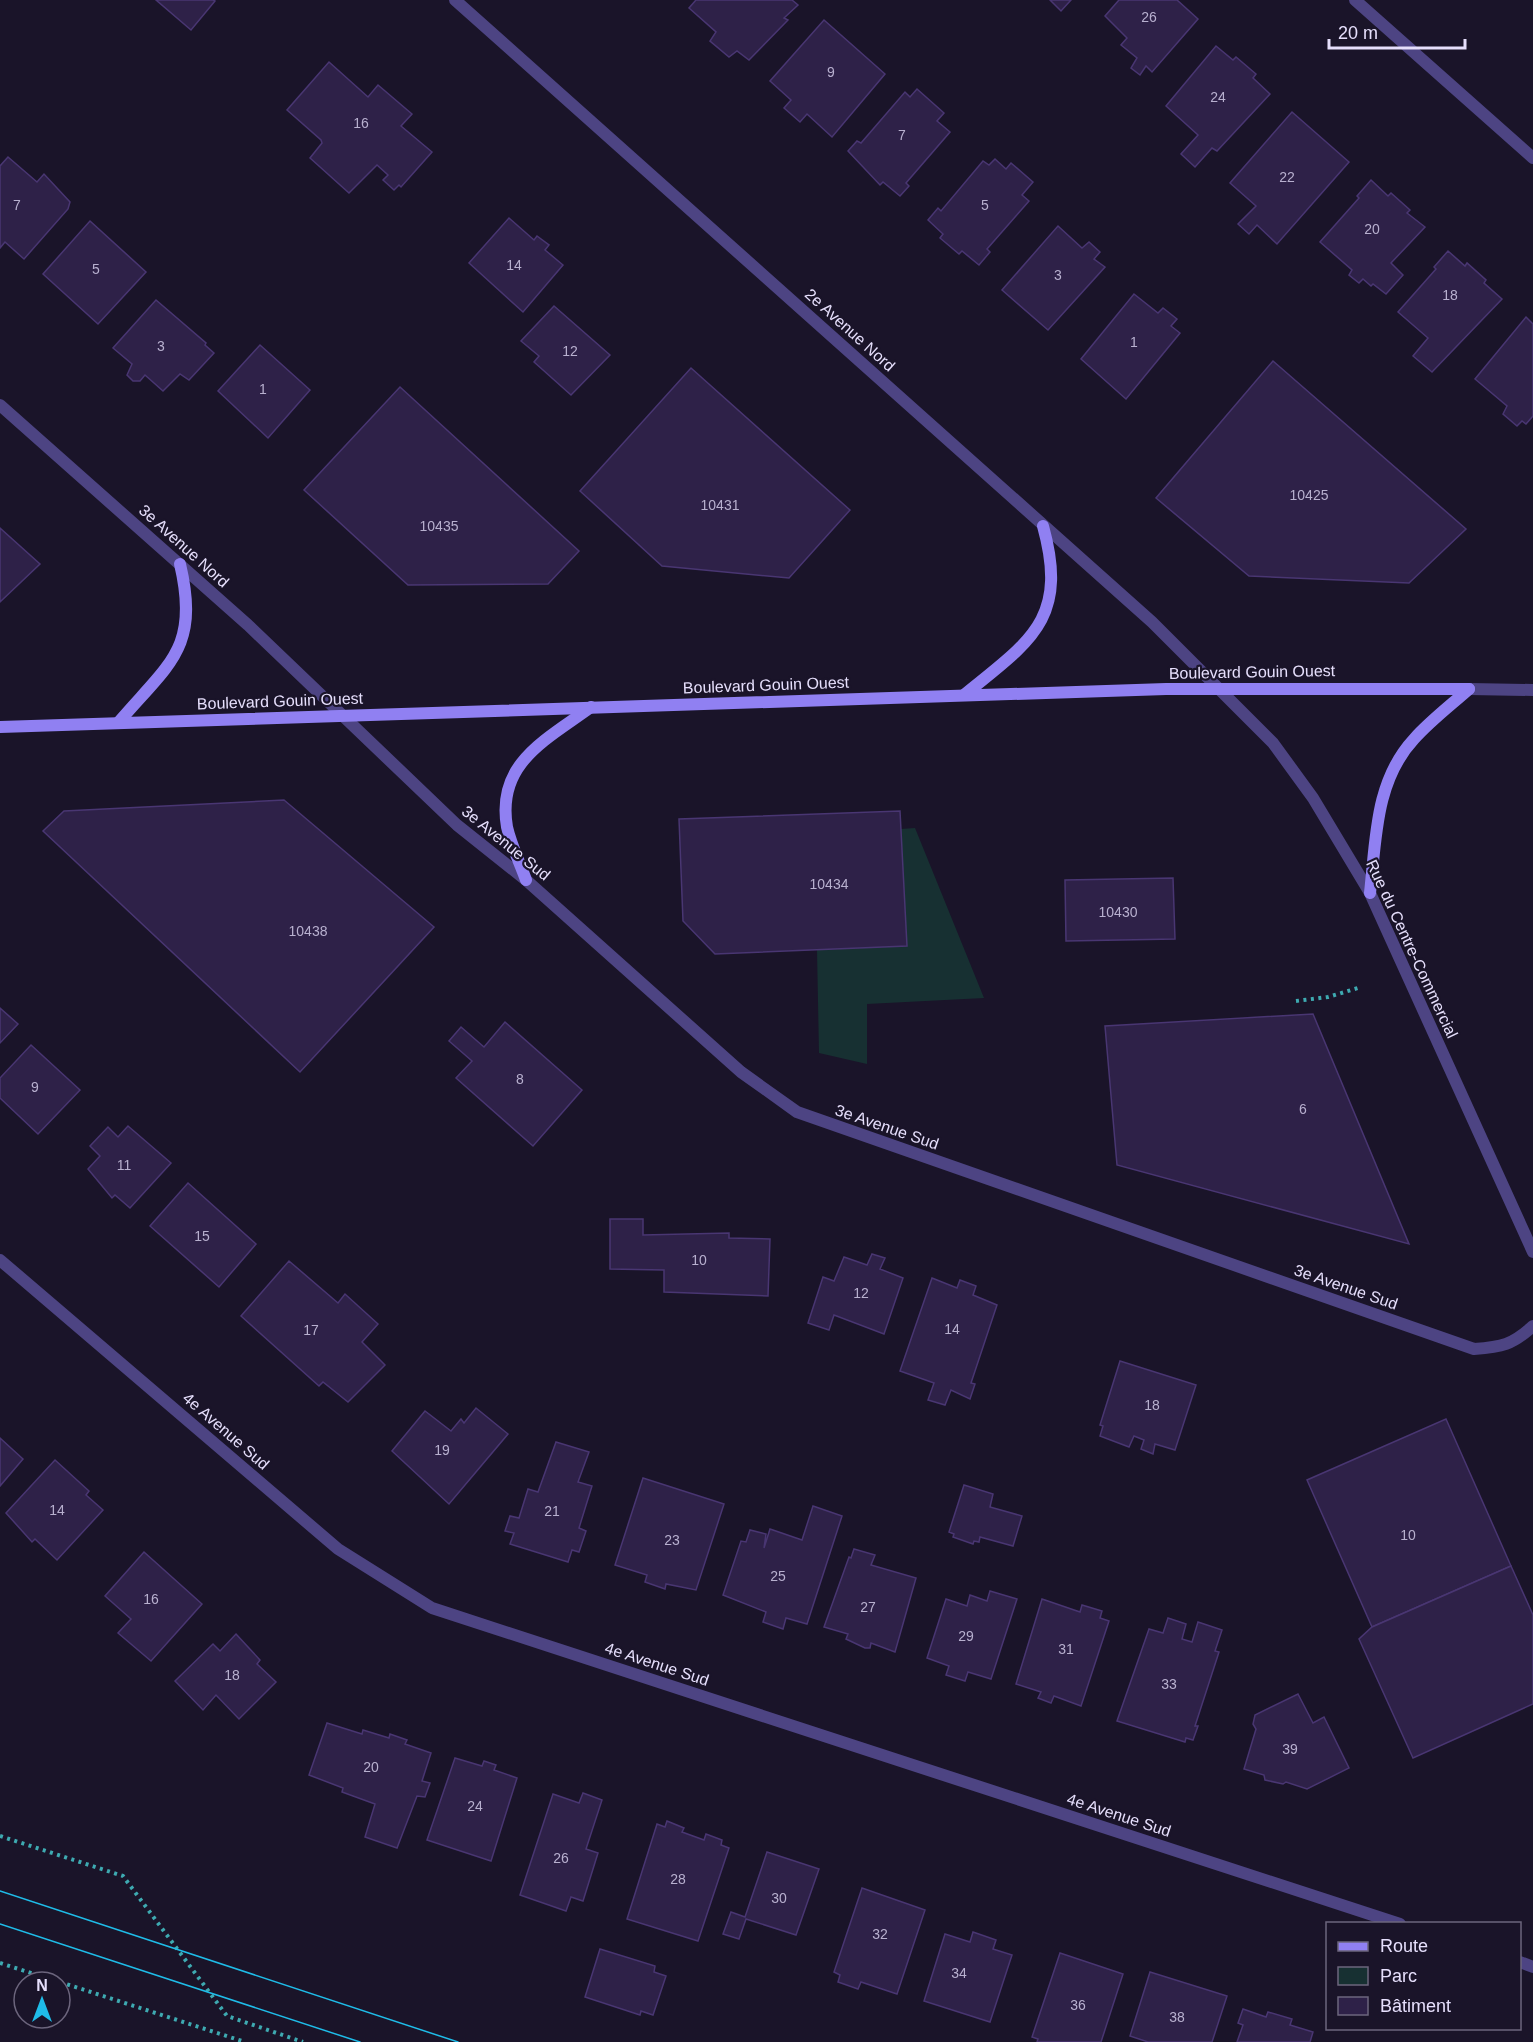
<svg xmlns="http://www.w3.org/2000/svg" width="1533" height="2042" font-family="Arial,sans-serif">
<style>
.green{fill:#173032}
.building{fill:#2e2148;stroke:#493672;stroke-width:1.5}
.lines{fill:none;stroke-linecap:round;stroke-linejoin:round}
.path{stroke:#3eaab1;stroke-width:4;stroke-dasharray:3 4.5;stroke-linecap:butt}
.minor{stroke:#4d4483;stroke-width:12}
.tertiary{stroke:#4d4483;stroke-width:12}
.secondary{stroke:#9080f2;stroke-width:12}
.tram{stroke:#1fbce8;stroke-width:1.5}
.labels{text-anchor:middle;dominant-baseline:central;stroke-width:4.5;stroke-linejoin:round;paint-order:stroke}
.number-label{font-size:14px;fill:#b8b0cf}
.street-label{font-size:16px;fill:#e6dffc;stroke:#1a1429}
</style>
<rect width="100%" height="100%" fill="#1a1429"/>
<!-- green -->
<polygon class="green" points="915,828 984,998 867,1004 867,1064 819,1053 817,950 907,946 901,829"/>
<!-- building -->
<g class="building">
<polygon points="156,0 213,0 215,1 191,30"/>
<polygon points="696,0 792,0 798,5 784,18 788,20 749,60 737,51 729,57 710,41 716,32 689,8"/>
<polygon points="1050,0 1071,0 1061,11"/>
<polygon points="1119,0 1177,0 1198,19 1152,72 1146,66 1140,75 1131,68 1137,58 1121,45 1127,38 1105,16"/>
<polygon points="824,20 885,74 832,137 807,114 800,122 784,108 791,100 770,81"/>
<polygon points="1216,46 1233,60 1236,57 1256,74 1253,78 1270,94 1217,151 1212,148 1195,167 1181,154 1198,135 1166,106"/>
<polygon points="329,62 368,97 378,85 412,114 401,126 432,152 401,187 399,185 394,190 383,180 388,175 377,165 349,193 310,158 322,143 321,140 287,110"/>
<polygon points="917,89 944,113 937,121 950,132 906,183 909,186 900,196 883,182 880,185 848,151 857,141 861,143 905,92 910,97"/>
<polygon points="1292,112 1349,162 1277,244 1257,225 1249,234 1238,224 1256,206 1230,183"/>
<polygon points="8,157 37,182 44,174 70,202 68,209 24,259 5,242 0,248 0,166"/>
<polygon points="995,159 1006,169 1011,163 1033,182 1022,195 1029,201 987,249 990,252 979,265 962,251 959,254 940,238 943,234 928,220 938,208 941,211 983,161 989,165"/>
<polygon points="1371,180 1388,196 1391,193 1410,210 1407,213 1425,227 1391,263 1403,275 1386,294 1373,284 1371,286 1363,279 1359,283 1349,275 1352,270 1320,242 1359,198 1357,196"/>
<polygon points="509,218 534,240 537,236 549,245 545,250 563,265 523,312 469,263"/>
<polygon points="90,221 146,272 98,324 43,274"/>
<polygon points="1058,226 1082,248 1089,242 1100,252 1094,259 1105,267 1048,330 1002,290"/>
<polygon points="1448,251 1465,266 1467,263 1486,280 1484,283 1502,299 1432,372 1413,356 1428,338 1398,312 1436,269 1434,267"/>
<polygon points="1134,294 1158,313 1163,308 1177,319 1171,326 1180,333 1126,399 1081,359"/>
<polygon points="156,300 206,343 205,345 214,353 189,380 180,374 163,391 145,375 140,381 133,381 127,375 132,364 113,348"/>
<polygon points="554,306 610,355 571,395 534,362 539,356 521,341"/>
<polygon points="1526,317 1533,324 1533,416 1526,424 1522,421 1517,426 1503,414 1507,406 1475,379"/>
<polygon points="260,345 310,390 268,438 218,391"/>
<polygon points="1273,361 1466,529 1409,583 1249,576 1156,498"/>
<polygon points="691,368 850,510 789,578 662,566 580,491"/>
<polygon points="400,387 579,551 548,584 408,585 304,490"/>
<polygon points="0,528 40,564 0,602"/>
<polygon points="284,800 434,927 300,1072 43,831 64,811"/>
<polygon points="900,811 907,946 715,954 683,921 679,819"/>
<polygon points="1173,878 1175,939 1066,941 1065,880"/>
<polygon points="0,1008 18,1024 0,1043"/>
<polygon points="1313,1014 1409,1244 1117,1165 1105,1026"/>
<polygon points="505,1022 582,1090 533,1146 456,1078 472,1061 449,1041 461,1027 484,1047"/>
<polygon points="31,1045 80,1090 38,1134 0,1098 0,1078"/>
<polygon points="128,1126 171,1163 130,1208 115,1195 112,1198 88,1169 100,1156 90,1146 108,1127 118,1137"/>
<polygon points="188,1183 256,1244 219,1287 150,1226"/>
<polygon points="610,1219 643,1219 643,1235 729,1233 729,1238 770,1239 768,1296 664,1292 664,1270 610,1269"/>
<polygon points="872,1254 885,1258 880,1269 903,1278 884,1334 834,1315 829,1330 808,1323 823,1277 834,1281 844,1257 867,1265"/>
<polygon points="289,1261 338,1303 345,1294 378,1324 362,1342 385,1365 348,1402 323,1382 319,1386 241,1316"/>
<polygon points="932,1278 957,1288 960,1280 976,1286 973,1295 997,1305 971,1383 975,1384 970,1399 951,1390 945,1405 928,1400 934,1383 900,1371"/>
<polygon points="1120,1361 1196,1385 1175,1450 1155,1444 1153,1454 1141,1449 1144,1440 1134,1436 1129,1447 1100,1436 1103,1426 1100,1425"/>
<polygon points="476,1408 508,1434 449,1504 392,1451 425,1411 451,1431 461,1419 464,1423"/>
<polygon points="1446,1419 1511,1566 1372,1627 1307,1480"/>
<polygon points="0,1438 23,1459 0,1486"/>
<polygon points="556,1442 589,1452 578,1482 592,1486 579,1528 586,1531 579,1552 572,1550 568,1562 510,1544 514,1533 505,1531 510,1516 519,1518 528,1489 538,1492"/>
<polygon points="55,1460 89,1491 86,1495 103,1510 57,1560 35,1539 32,1542 6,1513"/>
<polygon points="643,1478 724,1504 696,1590 666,1584 665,1589 645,1582 647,1575 615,1565"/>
<polygon points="964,1485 993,1494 990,1507 1022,1516 1013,1546 980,1537 979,1542 974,1541 973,1544 953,1537 954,1534 949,1532"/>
<polygon points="813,1506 842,1516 807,1624 786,1618 783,1629 763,1622 766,1612 723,1595 741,1541 746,1542 750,1530 766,1534 764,1548 770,1529 802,1540"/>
<polygon points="854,1549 875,1555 871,1565 916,1578 895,1652 871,1643 870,1648 865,1648 846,1639 848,1634 824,1627 849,1557 851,1558"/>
<polygon points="144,1552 202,1604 151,1661 118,1633 131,1619 105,1596"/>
<polygon points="1511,1566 1533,1615 1533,1704 1413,1758 1359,1639 1372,1627"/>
<polygon points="990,1591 1017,1599 991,1679 968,1672 965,1681 946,1675 949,1666 927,1658 946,1599 967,1606 970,1595 987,1601"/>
<polygon points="1042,1599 1080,1612 1082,1605 1102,1611 1100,1618 1109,1621 1081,1706 1054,1696 1051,1703 1038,1698 1041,1692 1016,1684"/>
<polygon points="1168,1618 1186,1624 1182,1639 1192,1642 1198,1622 1222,1630 1215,1651 1219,1652 1195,1726 1198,1726 1193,1740 1186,1738 1185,1742 1117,1721 1149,1629 1163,1633"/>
<polygon points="236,1634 260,1660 257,1664 276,1682 239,1719 216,1695 203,1710 175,1681 213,1644 220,1651"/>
<polygon points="1298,1694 1313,1723 1324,1717 1349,1768 1307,1789 1286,1782 1283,1784 1265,1780 1264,1775 1244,1769 1256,1729 1253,1724 1255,1715"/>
<polygon points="327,1723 362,1734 363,1730 389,1738 390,1734 407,1740 405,1744 431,1753 422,1781 430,1783 425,1797 417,1796 397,1848 365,1837 375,1804 342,1792 343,1788 309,1775"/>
<polygon points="455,1758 482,1766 484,1761 496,1765 494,1770 517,1778 491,1861 427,1840"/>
<polygon points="583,1793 602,1800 586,1849 598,1853 583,1901 571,1897 566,1911 520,1895 553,1794 579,1803"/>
<polygon points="667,1821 684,1828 682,1832 704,1840 706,1834 722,1840 721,1845 729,1848 698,1941 627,1919 657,1824 665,1827"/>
<polygon points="767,1852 819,1869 796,1935 746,1919 739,1939 723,1934 731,1912 745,1917"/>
<polygon points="862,1888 925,1910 897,1994 861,1982 858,1989 838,1982 840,1975 834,1972"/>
<polygon points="973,1932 996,1940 993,1949 1012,1955 990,2022 924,2001 945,1934 970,1942"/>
<polygon points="600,1949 655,1966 654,1972 666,1976 653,2015 641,2011 640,2015 585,1997"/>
<polygon points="1060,1953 1123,1974 1101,2042 1037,2042 1038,2039 1032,2037"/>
<polygon points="1150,1972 1227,1996 1212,2042 1148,2042 1130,2036"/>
<polygon points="1243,2009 1266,2017 1268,2012 1292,2019 1290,2025 1313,2032 1310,2042 1237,2042 1243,2025 1238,2023"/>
</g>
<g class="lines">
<!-- path -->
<g class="path">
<polyline points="1296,1001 1328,997 1358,988"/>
<polyline points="0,1836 123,1876 227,2016 303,2042"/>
<polyline points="0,1963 59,1982"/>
<polyline points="60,1982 245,2042"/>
</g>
<!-- minor -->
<g class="minor">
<polyline points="455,0 1152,622 1273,743 1313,798 1370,893 1533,1252"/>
<polyline points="1355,0 1533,158"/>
<path d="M0,405L248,625L457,825L526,880L741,1072L797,1112L1474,1349C1502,1347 1512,1345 1533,1326"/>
<polyline points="0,1260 338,1549 432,1608 1400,1924"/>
<polyline points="1520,1962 1533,1967"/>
</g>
<!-- tertiary -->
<polyline class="tertiary" points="1469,689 1533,690"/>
<!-- secondary -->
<g class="secondary">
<path d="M964,695C1030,641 1069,620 1043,526"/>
<path d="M118,723C169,663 200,649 180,564"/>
<polyline points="0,727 1166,689 1469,689"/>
<path d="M526,880C520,863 511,845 507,827C496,763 546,740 591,707"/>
<path d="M1370,893C1376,839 1375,781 1414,739C1430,721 1451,705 1469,689"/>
</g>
<!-- tram -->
<g class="tram">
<polyline points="0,1891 458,2042"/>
<polyline points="0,1924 360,2042"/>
</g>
</g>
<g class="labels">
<!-- number labels -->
<g class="number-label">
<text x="1149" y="17">26</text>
<text x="831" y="72">9</text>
<text x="1218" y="97">24</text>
<text x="361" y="123">16</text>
<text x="902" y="135">7</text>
<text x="1287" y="177">22</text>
<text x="17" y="205">7</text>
<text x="985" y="205">5</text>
<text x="1372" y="229">20</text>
<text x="514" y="265">14</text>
<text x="96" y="269">5</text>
<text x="1058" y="275">3</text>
<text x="1450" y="295">18</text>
<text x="1134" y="342">1</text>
<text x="161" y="346">3</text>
<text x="570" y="351">12</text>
<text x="263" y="389">1</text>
<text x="1309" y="495">10425</text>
<text x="720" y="505">10431</text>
<text x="439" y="526">10435</text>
<text x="829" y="884">10434</text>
<text x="1118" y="912">10430</text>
<text x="308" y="931">10438</text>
<text x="520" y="1079">8</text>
<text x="35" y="1087">9</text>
<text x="1303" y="1109">6</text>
<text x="124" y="1165">11</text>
<text x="202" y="1236">15</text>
<text x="699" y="1260">10</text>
<text x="861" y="1293">12</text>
<text x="952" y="1329">14</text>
<text x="311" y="1330">17</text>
<text x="1152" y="1405">18</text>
<text x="442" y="1450">19</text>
<text x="57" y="1510">14</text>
<text x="552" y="1511">21</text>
<text x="1408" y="1535">10</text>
<text x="672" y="1540">23</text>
<text x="778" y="1576">25</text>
<text x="151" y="1599">16</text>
<text x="868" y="1607">27</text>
<text x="966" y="1636">29</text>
<text x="1066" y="1649">31</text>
<text x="232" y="1675">18</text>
<text x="1169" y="1684">33</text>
<text x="1290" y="1749">39</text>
<text x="371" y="1767">20</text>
<text x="475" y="1806">24</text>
<text x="561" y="1858">26</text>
<text x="678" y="1879">28</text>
<text x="779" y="1898">30</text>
<text x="880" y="1934">32</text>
<text x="959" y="1973">34</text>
<text x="1078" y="2005">36</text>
<text x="1177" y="2017">38</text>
</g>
<!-- street labels -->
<g class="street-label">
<text transform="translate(850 330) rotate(42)">2e Avenue Nord</text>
<text transform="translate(184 546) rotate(42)">3e Avenue Nord</text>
<text transform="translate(1252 672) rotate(-1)">Boulevard Gouin Ouest</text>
<text transform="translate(766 685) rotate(-2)">Boulevard Gouin Ouest</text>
<text transform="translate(280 701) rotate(-2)">Boulevard Gouin Ouest</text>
<text transform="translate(506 843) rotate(39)">3e Avenue Sud</text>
<text transform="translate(1412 949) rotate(65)">Rue du Centre-Commercial</text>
<text transform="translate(887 1127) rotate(19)">3e Avenue Sud</text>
<text transform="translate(1346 1287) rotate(19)">3e Avenue Sud</text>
<text transform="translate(226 1431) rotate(41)">4e Avenue Sud</text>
<text transform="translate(657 1664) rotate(18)">4e Avenue Sud</text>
<text transform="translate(1119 1815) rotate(18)">4e Avenue Sud</text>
</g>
</g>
<!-- legend -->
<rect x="1326" y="1922" width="195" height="108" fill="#1a1429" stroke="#6c657d" stroke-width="1.5"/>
<rect x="1338" y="1942" width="30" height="9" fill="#9080f2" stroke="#6c657d" stroke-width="1.5"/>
<text x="1380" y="1952" font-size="18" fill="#e6dffc">Route</text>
<rect x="1338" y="1967" width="30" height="18" fill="#173032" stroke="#6c657d" stroke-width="1.5"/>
<text x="1380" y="1982" font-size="18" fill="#e6dffc">Parc</text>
<rect x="1338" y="1997" width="30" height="18" fill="#2e2148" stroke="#6c657d" stroke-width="1.5"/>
<text x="1380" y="2012" font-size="18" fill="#e6dffc">Bâtiment</text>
<!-- north arrow -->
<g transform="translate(42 2000)"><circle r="28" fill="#1a1429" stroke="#6c657d" stroke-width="1.5"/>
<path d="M0-4.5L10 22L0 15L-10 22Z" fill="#1fbce8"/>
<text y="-9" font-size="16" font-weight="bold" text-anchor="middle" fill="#e6dffc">N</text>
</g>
<!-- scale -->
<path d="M1329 39v9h136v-9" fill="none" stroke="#e6dffc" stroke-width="3"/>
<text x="1338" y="39" font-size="18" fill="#e6dffc" stroke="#1a1429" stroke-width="4.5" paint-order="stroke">20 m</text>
</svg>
